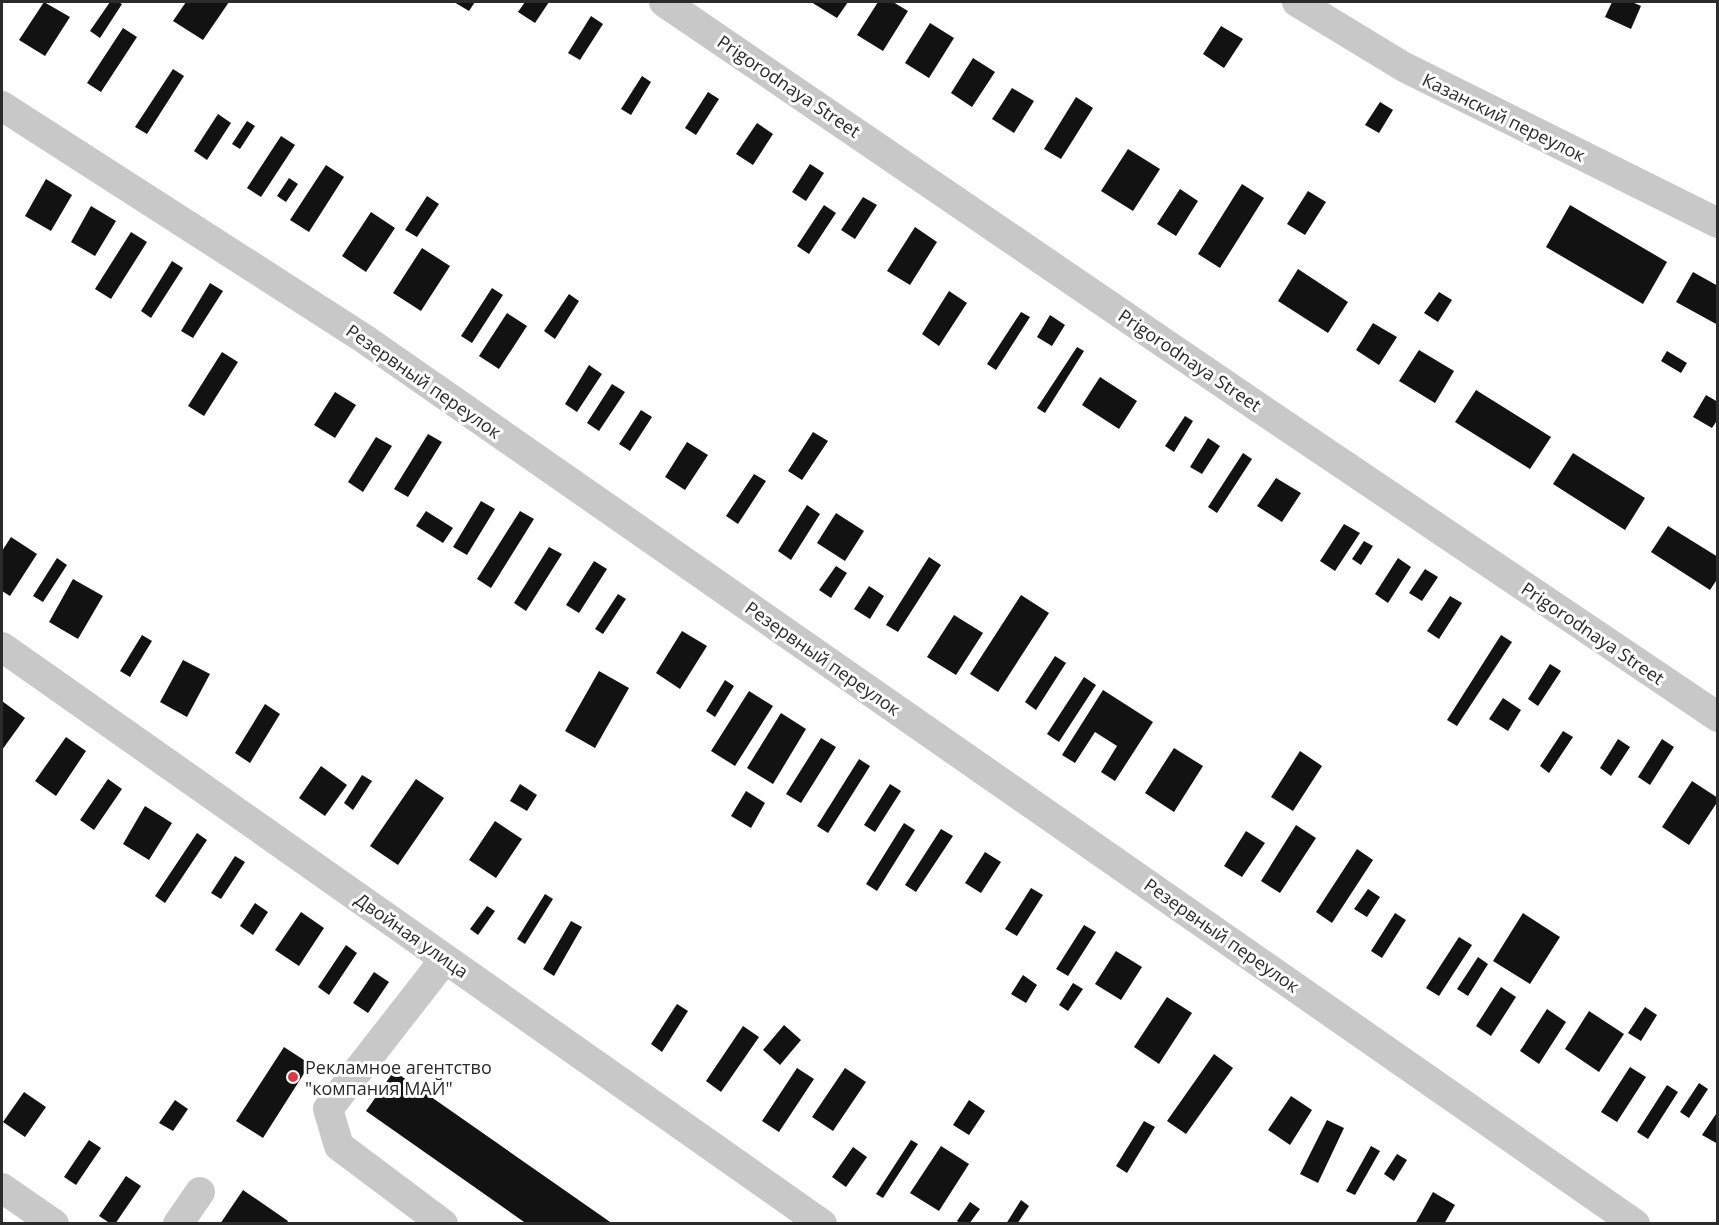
<svg xmlns="http://www.w3.org/2000/svg" width="1719" height="1225" font-family="'Open Sans',sans-serif">
<style>
.building{fill:#121212}
.lines{fill:none;stroke-linecap:round;stroke-linejoin:round}
.minor{stroke:#c8c8c8;stroke-width:30}
.poi-dot{fill:#d43c4a;stroke:#fff;stroke-width:2}
.labels{text-anchor:middle;dominant-baseline:central;stroke-width:6;stroke-linejoin:round;paint-order:stroke}
.street-label{font-size:18px;fill:#2b2b2b;stroke:#fff}
.poi-label{font-size:18px;fill:#2b2b2b;stroke:#fff;text-anchor:start}
</style>
<rect width="100%" height="100%" fill="#fff"/>
<!-- building -->
<g class="building">
<polygon points="44,2 70,17 45,56 19,40"/>
<polygon points="110,2 118,2 122,4 100,38 90,31"/>
<polygon points="186,2 229,2 203,40 173,21"/>
<polygon points="454,2 475,2 469,11"/>
<polygon points="525,2 549,2 535,23 518,12"/>
<polygon points="811,2 848,2 837,18"/>
<polygon points="878,2 893,2 908,11 883,51 857,35"/>
<polygon points="1612,2 1632,2 1641,6 1631,29 1605,17"/>
<polygon points="591,16 603,24 580,60 568,53"/>
<polygon points="930,23 954,38 929,78 905,63"/>
<polygon points="1221,26 1243,39 1224,68 1203,54"/>
<polygon points="123,28 137,37 101,92 87,83"/>
<polygon points="973,58 995,72 972,107 951,93"/>
<polygon points="173,69 184,76 147,134 135,127"/>
<polygon points="642,76 651,82 631,115 621,109"/>
<polygon points="1012,88 1034,101 1014,133 992,119"/>
<polygon points="708,92 719,99 696,135 685,128"/>
<polygon points="1076,97 1093,108 1061,159 1044,149"/>
<polygon points="1380,102 1393,110 1379,133 1365,125"/>
<polygon points="218,114 231,123 207,160 194,151"/>
<polygon points="247,121 255,126 240,149 232,144"/>
<polygon points="757,123 773,134 753,165 736,154"/>
<polygon points="281,136 295,145 261,197 247,188"/>
<polygon points="1128,149 1160,169 1133,211 1101,191"/>
<polygon points="810,164 824,173 806,201 792,192"/>
<polygon points="326,165 344,177 309,232 290,220"/>
<polygon points="289,178 298,184 286,202 277,196"/>
<polygon points="46,179 72,195 51,231 25,216"/>
<polygon points="1242,184 1264,198 1220,268 1198,254"/>
<polygon points="1180,189 1198,201 1176,236 1157,224"/>
<polygon points="1308,191 1326,202 1305,235 1287,224"/>
<polygon points="427,196 439,204 417,237 405,230"/>
<polygon points="863,197 877,205 855,239 841,230"/>
<polygon points="824,205 836,213 809,254 797,246"/>
<polygon points="1570,205 1667,262 1643,304 1546,247"/>
<polygon points="91,206 116,221 95,256 71,242"/>
<polygon points="371,212 395,228 366,272 342,256"/>
<polygon points="915,227 937,242 910,285 887,271"/>
<polygon points="131,232 147,242 111,299 95,289"/>
<polygon points="422,248 450,266 421,311 393,293"/>
<polygon points="172,261 183,268 151,318 141,311"/>
<polygon points="1298,269 1348,302 1328,333 1278,301"/>
<polygon points="1693,272 1718,286 1718,325 1676,302"/>
<polygon points="210,283 223,291 193,338 181,331"/>
<polygon points="492,288 503,295 472,343 461,336"/>
<polygon points="949,291 967,303 939,346 922,334"/>
<polygon points="1439,292 1452,300 1438,322 1424,313"/>
<polygon points="569,294 579,301 555,339 544,331"/>
<polygon points="1021,312 1030,317 996,370 987,364"/>
<polygon points="507,313 527,326 499,369 479,356"/>
<polygon points="1050,315 1065,325 1052,346 1037,337"/>
<polygon points="1373,323 1397,337 1379,365 1356,350"/>
<polygon points="1077,347 1084,351 1045,413 1037,408"/>
<polygon points="1419,350 1454,371 1435,403 1399,381"/>
<polygon points="1667,351 1687,363 1681,373 1661,361"/>
<polygon points="222,352 238,362 204,416 188,406"/>
<polygon points="589,365 602,374 577,412 565,404"/>
<polygon points="1100,377 1137,401 1119,429 1082,405"/>
<polygon points="612,384 625,392 599,431 587,423"/>
<polygon points="1476,390 1551,437 1530,469 1455,422"/>
<polygon points="335,392 356,405 335,438 314,425"/>
<polygon points="1706,395 1718,402 1718,419 1712,428 1693,417"/>
<polygon points="641,410 652,417 630,451 619,444"/>
<polygon points="1185,416 1193,421 1174,452 1165,446"/>
<polygon points="813,432 828,441 802,480 788,471"/>
<polygon points="428,434 442,442 408,497 394,489"/>
<polygon points="376,437 392,446 363,492 348,482"/>
<polygon points="1208,438 1220,446 1202,474 1190,467"/>
<polygon points="687,442 708,455 685,490 665,477"/>
<polygon points="1243,453 1252,459 1217,513 1208,507"/>
<polygon points="1573,453 1645,498 1625,530 1553,484"/>
<polygon points="754,474 766,481 738,524 726,516"/>
<polygon points="1276,478 1301,493 1282,522 1257,506"/>
<polygon points="481,501 495,509 467,555 453,547"/>
<polygon points="807,505 820,514 791,560 778,551"/>
<polygon points="426,511 453,528 443,543 416,526"/>
<polygon points="520,511 534,519 491,588 477,579"/>
<polygon points="836,513 864,531 845,561 817,543"/>
<polygon points="1344,524 1360,533 1335,571 1320,561"/>
<polygon points="1668,526 1718,557 1718,578 1710,590 1651,552"/>
<polygon points="11,537 37,554 10,596 2,591 2,551"/>
<polygon points="1364,541 1373,546 1361,565 1352,559"/>
<polygon points="549,547 562,554 526,611 514,603"/>
<polygon points="929,557 941,565 898,632 886,625"/>
<polygon points="57,558 67,565 43,602 33,596"/>
<polygon points="1398,558 1411,567 1388,603 1375,594"/>
<polygon points="594,561 607,569 579,613 566,605"/>
<polygon points="836,566 847,573 831,598 819,590"/>
<polygon points="1425,569 1438,577 1422,601 1409,593"/>
<polygon points="73,579 103,596 78,639 49,622"/>
<polygon points="869,586 884,596 870,619 854,609"/>
<polygon points="618,594 626,599 603,634 595,629"/>
<polygon points="1021,595 1049,613 998,692 970,674"/>
<polygon points="1450,596 1462,603 1439,639 1427,631"/>
<polygon points="954,615 983,633 956,675 927,657"/>
<polygon points="682,631 707,646 680,689 656,673"/>
<polygon points="142,635 152,641 130,677 120,671"/>
<polygon points="1501,635 1512,642 1457,726 1447,720"/>
<polygon points="1055,656 1066,663 1036,710 1025,702"/>
<polygon points="183,660 210,674 187,717 160,702"/>
<polygon points="1550,664 1561,671 1538,706 1528,699"/>
<polygon points="599,671 629,688 595,748 565,731"/>
<polygon points="1084,677 1096,685 1059,742 1047,734"/>
<polygon points="725,680 734,686 715,717 706,711"/>
<polygon points="1103,690 1153,722 1115,781 1101,772 1117,746 1095,732 1075,763 1062,755"/>
<polygon points="749,691 773,706 735,766 711,751"/>
<polygon points="1503,698 1521,710 1508,731 1489,719"/>
<polygon points="2,701 25,718 2,750"/>
<polygon points="265,704 280,714 250,763 235,753"/>
<polygon points="781,713 806,729 773,784 747,768"/>
<polygon points="1563,731 1573,737 1549,773 1540,766"/>
<polygon points="66,737 86,751 56,796 35,781"/>
<polygon points="821,738 836,747 801,803 786,794"/>
<polygon points="1618,739 1630,747 1611,776 1600,768"/>
<polygon points="1662,739 1674,747 1650,785 1638,777"/>
<polygon points="1174,748 1203,766 1174,812 1145,793"/>
<polygon points="1300,751 1322,766 1293,811 1271,797"/>
<polygon points="859,759 870,766 828,833 817,826"/>
<polygon points="321,766 347,785 325,816 299,798"/>
<polygon points="362,775 372,781 353,810 344,803"/>
<polygon points="108,779 122,789 94,830 80,820"/>
<polygon points="416,779 444,798 398,865 370,846"/>
<polygon points="1692,781 1718,798 1718,801 1689,845 1662,827"/>
<polygon points="520,784 537,795 527,811 510,801"/>
<polygon points="890,784 901,791 875,832 864,825"/>
<polygon points="746,791 765,803 751,828 731,816"/>
<polygon points="145,806 172,823 149,860 123,844"/>
<polygon points="495,821 522,839 496,878 469,860"/>
<polygon points="904,823 915,830 877,891 866,884"/>
<polygon points="1296,825 1316,838 1280,893 1261,881"/>
<polygon points="941,829 953,836 916,892 905,885"/>
<polygon points="1246,831 1265,843 1242,877 1224,866"/>
<polygon points="197,833 207,840 165,903 155,896"/>
<polygon points="1357,849 1373,860 1332,923 1316,912"/>
<polygon points="985,852 1001,862 981,893 965,883"/>
<polygon points="235,856 245,862 221,899 211,893"/>
<polygon points="1031,888 1043,895 1017,936 1005,929"/>
<polygon points="1368,889 1380,897 1367,917 1354,909"/>
<polygon points="545,894 553,899 525,944 517,939"/>
<polygon points="255,903 268,912 253,935 240,926"/>
<polygon points="487,906 495,911 478,935 470,929"/>
<polygon points="301,912 324,928 299,966 275,950"/>
<polygon points="1395,913 1406,920 1382,958 1371,951"/>
<polygon points="1523,913 1560,937 1530,984 1493,961"/>
<polygon points="571,921 582,927 554,976 543,969"/>
<polygon points="1084,925 1096,932 1068,976 1056,969"/>
<polygon points="1459,937 1472,945 1439,996 1426,988"/>
<polygon points="346,945 357,953 329,995 318,987"/>
<polygon points="1116,951 1142,967 1121,1000 1095,984"/>
<polygon points="1478,957 1488,964 1468,996 1457,989"/>
<polygon points="374,972 389,982 368,1013 353,1003"/>
<polygon points="1023,975 1037,985 1026,1003 1011,994"/>
<polygon points="1073,983 1083,989 1068,1011 1059,1005"/>
<polygon points="1501,987 1516,997 1491,1036 1476,1026"/>
<polygon points="1167,997 1192,1013 1159,1064 1134,1047"/>
<polygon points="677,1004 688,1011 662,1052 651,1044"/>
<polygon points="1645,1007 1657,1015 1641,1041 1628,1033"/>
<polygon points="1547,1009 1566,1022 1539,1064 1520,1051"/>
<polygon points="1589,1011 1624,1034 1599,1072 1565,1049"/>
<polygon points="784,1025 801,1040 780,1065 763,1050"/>
<polygon points="743,1026 759,1037 721,1092 706,1081"/>
<polygon points="284,1047 310,1064 263,1138 236,1121"/>
<polygon points="1214,1054 1233,1068 1186,1134 1167,1121"/>
<polygon points="1630,1067 1646,1077 1617,1122 1601,1112"/>
<polygon points="797,1068 814,1079 779,1132 762,1121"/>
<polygon points="845,1068 866,1082 833,1131 812,1117"/>
<polygon points="394,1071 613,1224 527,1224 366,1111"/>
<polygon points="1699,1083 1708,1089 1689,1118 1680,1112"/>
<polygon points="1667,1085 1678,1092 1648,1139 1637,1132"/>
<polygon points="24,1092 46,1107 25,1137 3,1122"/>
<polygon points="1291,1096 1312,1110 1290,1145 1268,1130"/>
<polygon points="175,1100 188,1109 173,1131 159,1123"/>
<polygon points="969,1100 985,1111 969,1135 953,1125"/>
<polygon points="1718,1111 1718,1144 1702,1135"/>
<polygon points="1327,1120 1344,1128 1318,1183 1300,1174"/>
<polygon points="1144,1121 1155,1127 1127,1173 1116,1166"/>
<polygon points="89,1140 101,1148 76,1185 64,1177"/>
<polygon points="911,1140 918,1144 883,1198 876,1194"/>
<polygon points="941,1146 969,1164 939,1211 910,1193"/>
<polygon points="1371,1146 1380,1151 1355,1195 1346,1191"/>
<polygon points="853,1147 867,1157 846,1187 832,1177"/>
<polygon points="1397,1154 1407,1160 1394,1181 1384,1174"/>
<polygon points="126,1176 141,1186 115,1224 111,1224 99,1216"/>
<polygon points="243,1190 288,1221 286,1224 220,1224"/>
<polygon points="1433,1192 1455,1205 1444,1224 1415,1224"/>
<polygon points="1021,1200 1029,1206 1017,1224 1006,1224"/>
<polygon points="970,1202 980,1209 969,1224 961,1224 957,1221"/>
</g>
<g class="lines">
<!-- minor -->
<g class="minor">
<polyline points="664,2 1255,405 1718,717"/>
<polyline points="1297,2 1404,67 1718,223"/>
<polyline points="2,106 363,338 1635,1224"/>
<polyline points="2,647 822,1224"/>
<polyline points="2,1188 54,1224"/>
<polyline points="178,1224 200,1192"/>
<polyline points="443,1224 339,1146 328,1109 445,959"/>
</g>
</g>
<!-- markers -->
<circle class="poi-dot" cx="293" cy="1077" r="6"/>
<g class="labels">
<!-- street labels -->
<g class="street-label">
<text transform="translate(789 86) rotate(34)">Prigorodnaya Street</text>
<text transform="translate(1504 117) rotate(26)">Казанский переулок</text>
<text transform="translate(1190 360) rotate(34)">Prigorodnaya Street</text>
<text transform="translate(424 381) rotate(35)">Резервный переулок</text>
<text transform="translate(1593 633) rotate(34)">Prigorodnaya Street</text>
<text transform="translate(823 658) rotate(35)">Резервный переулок</text>
<text transform="translate(412 935) rotate(35)">Двойная улица</text>
<text transform="translate(1222 935) rotate(35)">Резервный переулок</text>
</g>
<!-- poi labels -->
<g class="poi-label">
<text x="305" y="1067">Рекламное агентство<tspan x="305" dy="21">"компания МАЙ"</tspan></text>
</g>
</g>
<!-- border -->
<rect width="1719" height="1225" fill="none" stroke="#2b2b2b" stroke-width="6"/>
</svg>
